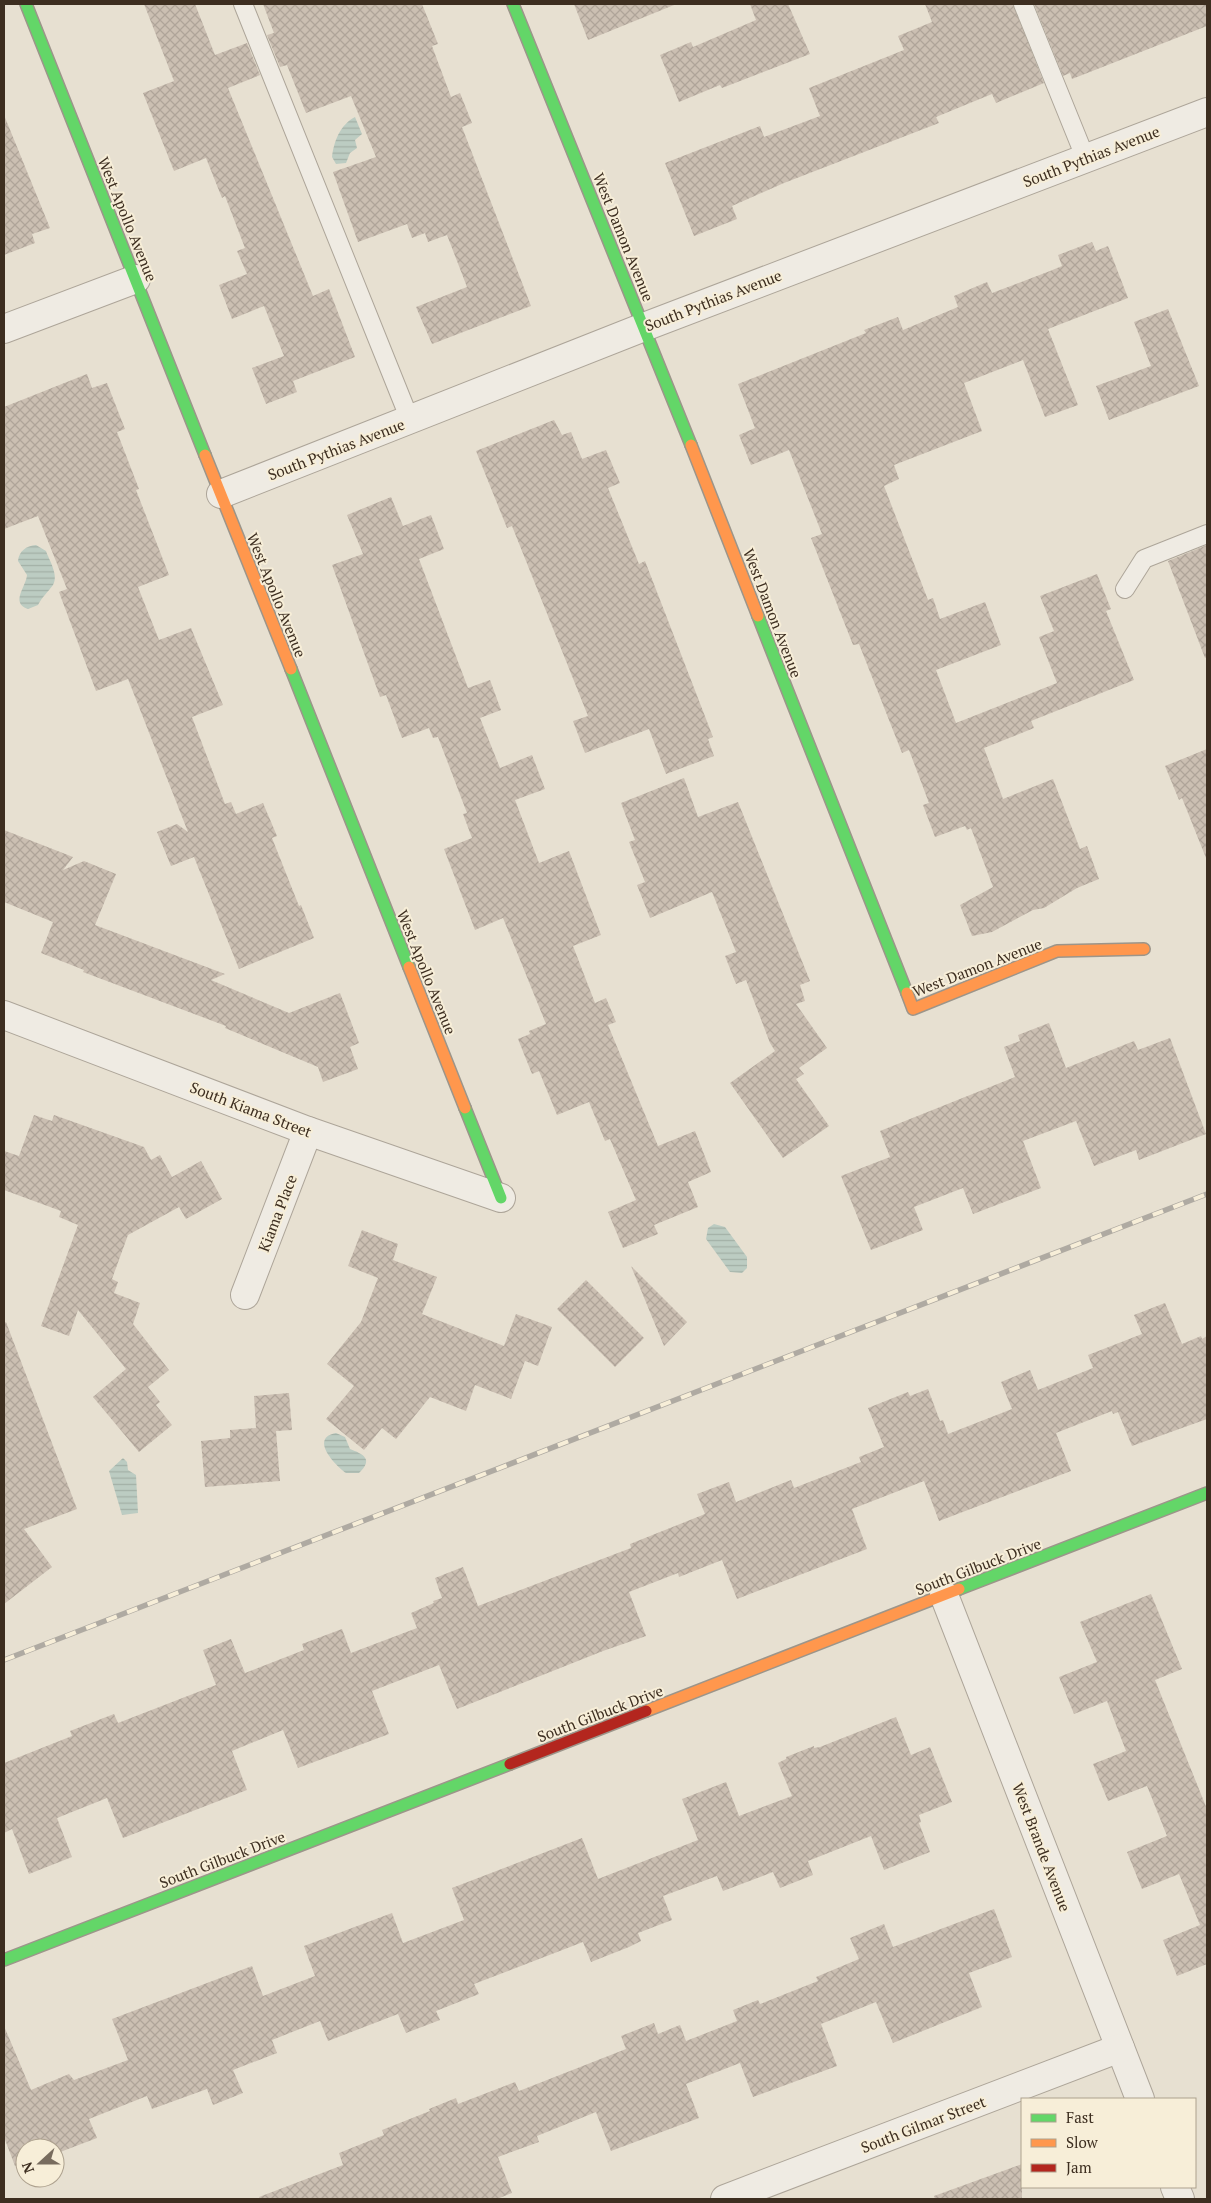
<svg xmlns="http://www.w3.org/2000/svg" width="1211" height="2203" font-family="'PT Serif',serif">
<style>
.water{fill:url(#water-rules)}
.building{fill:url(#building-cross-hatch)}
.lines{fill:none;stroke-linecap:round;stroke-linejoin:round}
.lane-casing{stroke:#ada599;stroke-width:20}
.street-casing{stroke:#ada599;stroke-width:30}
.fast-casing{stroke:#9c958a;stroke-width:14}
.slow-casing{stroke:#9c958a;stroke-width:14}
.jam-casing{stroke:#9c958a;stroke-width:14}
.lane{stroke:#efebe3;stroke-width:18}
.street{stroke:#efebe3;stroke-width:28}
.fast{stroke:#63d668;stroke-width:11}
.slow{stroke:#ff974d;stroke-width:11}
.jam{stroke:#b3261e;stroke-width:11}
.rail-casing{stroke:#afaaa2;stroke-width:5.5}
.rail{stroke:#f7eed8;stroke-width:4;stroke-dasharray:11;stroke-linecap:butt}
.labels{text-anchor:middle;dominant-baseline:central;stroke-width:4;stroke-linejoin:round;paint-order:stroke}
.street-label{font-size:15px;fill:#3d2e20;stroke:#f7eed8}
</style>
<defs>
<pattern id="water-rules" width="6" height="5" patternUnits="userSpaceOnUse" patternTransform="scale(1.25)"><rect width="6" height="5" fill="#bcccc2"/><path d="M0 2.5h6" fill="none" stroke="#a2b0a6"/></pattern>
<pattern id="building-cross-hatch" width="8" height="8" patternUnits="userSpaceOnUse" patternTransform="scale(1.25)"><rect width="8" height="8" fill="#cbbfb2"/><path d="M0 0l8 8M0 8l8-8" fill="none" stroke="#afa499"/></pattern>
</defs>
<rect width="100%" height="100%" fill="#e7e0d1"/>
<!-- water -->
<g class="water">
<path d="M355,117L362,134L355,140L357,148L350,153L346,163L336,164L332,157C334,141 340,125 355,117Z"/>
<path d="M36,545L46,551C49,560 59,575 53,585C48,592 42,597 38,605L28,609C10,603 26,587 27,575L18,561C19,551 26,546 36,545Z"/>
<polygon points="714,1224 725,1227 747,1257 747,1268 742,1273 730,1272 706,1239 708,1228"/>
<path d="M336,1433L345,1437L350,1449C363,1454 374,1459 359,1473H346C335,1465 309,1438 336,1433Z"/>
<polygon points="123,1458 127,1462 128,1470 136,1475 138,1513 122,1515 109,1471"/>
</g>
<!-- building -->
<g class="building">
<polygon points="144,4 195,4 215,55 247,43 260,75 228,88 313,296 329,289 355,357 293,381 297,392 266,404 252,368 284,356 264,306 232,319 219,285 247,274 237,251 245,248 225,196 222,198 206,158 174,171 143,93 174,81"/>
<polygon points="263,4 422,4 438,44 432,46 451,97 460,93 472,123 462,127 531,306 432,344 416,307 467,287 447,235 428,242 425,233 412,238 407,224 358,242 333,172 376,157 351,96 306,113 287,65 280,67 267,35 274,33"/>
<polygon points="574,4 674,4 674,5 588,40"/>
<polygon points="750,4 788,4 810,54 722,88 720,85 679,102 660,55 691,42 693,47 756,20"/>
<polygon points="925,4 1013,4 1044,83 996,103 992,94 936,117 939,123 784,183 732,206 737,219 694,236 665,163 760,126 764,137 820,116 809,88 904,50 898,36 932,22"/>
<polygon points="1034,4 1207,4 1207,26 1072,79 1070,73 1063,76"/>
<polygon points="4,115 50,228 32,234 35,243 4,255"/>
<polygon points="1092,242 1096,251 1108,246 1128,298 1048,329 1078,405 1045,417 1023,360 964,383 982,431 894,465 899,479 884,486 928,600 933,598 940,619 985,602 1001,645 936,670 956,723 1057,683 1039,637 1054,631 1040,596 1097,574 1111,609 1106,611 1134,680 1031,721 1034,728 984,748 1003,799 1053,779 1080,849 1087,846 1099,879 1077,888 1044,908 1033,910 992,932 972,936 960,905 993,887 971,828 967,830 965,826 935,837 923,805 929,803 909,750 902,753 859,644 853,645 811,538 822,534 789,450 751,465 739,435 755,428 738,384 866,333 864,330 898,317 903,330 958,307 954,296 987,282 992,293 1050,271 1062,266 1058,255"/>
<polygon points="1168,309 1199,386 1109,420 1096,386 1151,366 1134,322"/>
<polygon points="87,374 92,388 107,383 125,429 117,432 139,489 136,490 169,575 138,587 159,640 191,628 223,705 192,717 225,804 231,802 236,814 263,803 277,836 272,838 299,906 301,905 314,938 239,969 194,857 171,866 157,832 177,824 188,832 128,679 96,691 59,592 67,589 38,516 4,529 4,407"/>
<polygon points="554,420 562,435 571,432 582,459 606,450 620,483 608,488 639,564 645,561 713,737 708,739 714,756 666,774 649,729 585,753 573,721 588,716 512,526 507,528 476,451"/>
<polygon points="391,497 403,526 431,515 444,549 419,559 468,688 490,680 501,710 480,718 500,768 532,755 545,789 515,800 539,863 569,851 601,935 573,946 595,1003 606,998 616,1022 608,1025 658,1146 695,1131 711,1172 688,1182 698,1207 654,1225 658,1234 623,1248 608,1212 636,1200 610,1139 605,1141 589,1102 557,1115 539,1071 532,1074 518,1039 530,1034 529,1031 546,1024 503,918 475,930 444,849 472,838 463,814 467,813 438,737 433,738 429,728 402,738 386,695 380,697 332,565 363,554 347,515"/>
<polygon points="1207,545 1207,657 1205,658 1168,561"/>
<polygon points="1207,749 1207,858 1206,858 1182,798 1179,800 1165,766"/>
<polygon points="684,778 698,817 738,802 810,981 800,985 805,1001 796,1004 827,1048 799,1068 804,1074 796,1079 829,1126 783,1158 730,1083 775,1051 770,1043 746,980 736,984 725,956 736,952 712,892 650,918 637,885 645,882 629,842 635,840 621,803"/>
<polygon points="4,830 73,857 63,870 84,861 116,874 95,925 225,974 211,980 289,1013 340,993 359,1043 350,1047 358,1069 323,1082 318,1067 225,1028 226,1026 83,972 84,970 41,953 53,922 4,902"/>
<polygon points="1049,1023 1066,1068 1134,1041 1138,1050 1170,1038 1206,1134 1139,1160 1136,1150 1094,1166 1076,1121 1023,1141 1041,1188 973,1214 963,1188 914,1207 923,1230 871,1250 841,1176 890,1157 880,1131 1015,1077 1004,1047 1020,1041 1018,1035"/>
<polygon points="34,1115 52,1121 54,1115 144,1147 151,1160 160,1155 172,1177 201,1161 222,1199 186,1219 179,1207 128,1235 112,1279 118,1282 114,1293 140,1303 133,1324 169,1370 148,1387 160,1402 156,1405 172,1425 139,1452 93,1397 126,1369 78,1310 69,1336 41,1326 78,1225 59,1217 61,1211 4,1190 4,1151 19,1156"/>
<polygon points="362,1230 398,1244 393,1260 437,1277 422,1314 504,1346 516,1314 552,1327 538,1366 525,1361 511,1399 475,1385 466,1411 430,1397 396,1439 382,1428 364,1450 326,1419 354,1386 327,1364 361,1322 378,1278 348,1266"/>
<polygon points="631,1266 687,1322 664,1346"/>
<polygon points="586,1280 644,1338 615,1367 557,1309"/>
<polygon points="1165,1303 1182,1344 1201,1336 1202,1339 1207,1336 1207,1419 1132,1446 1118,1412 1113,1414 1112,1411 1056,1433 1071,1471 939,1521 924,1481 852,1509 867,1549 737,1599 722,1560 679,1577 678,1573 629,1592 646,1636 603,1651 457,1709 439,1665 372,1691 389,1734 298,1768 283,1730 232,1751 247,1790 123,1838 107,1798 57,1818 72,1857 29,1874 12,1829 4,1833 4,1763 72,1736 70,1731 114,1714 118,1723 216,1685 203,1650 231,1639 245,1673 304,1650 302,1644 342,1629 351,1653 417,1628 411,1613 434,1603 433,1601 442,1598 435,1578 463,1567 478,1606 631,1548 630,1544 705,1514 697,1494 729,1482 736,1502 791,1480 794,1488 861,1462 859,1457 884,1447 868,1408 908,1392 910,1396 928,1389 940,1421 943,1420 948,1434 1012,1409 1001,1382 1030,1370 1038,1390 1093,1368 1088,1355 1142,1334 1134,1315"/>
<polygon points="6,1322 77,1509 24,1529 52,1567 4,1604 4,1323"/>
<polygon points="289,1393 292,1430 276,1431 280,1481 205,1487 201,1441 230,1438 230,1430 256,1428 254,1396"/>
<polygon points="1151,1594 1182,1669 1155,1680 1207,1809 1207,1964 1177,1976 1163,1940 1200,1925 1179,1874 1142,1889 1127,1852 1167,1836 1147,1786 1108,1801 1093,1764 1126,1751 1107,1701 1074,1714 1059,1677 1097,1662 1080,1622"/>
<polygon points="896,1717 911,1755 930,1747 952,1802 919,1815 921,1822 919,1823 930,1852 884,1870 871,1836 808,1861 813,1875 780,1888 773,1872 723,1891 717,1876 663,1896 672,1920 638,1933 641,1941 629,1947 591,1962 583,1942 474,1984 479,1994 436,2011 440,2020 406,2033 398,2014 328,2041 320,2021 272,2040 277,2053 233,2070 243,2093 213,2105 207,2089 152,2109 147,2096 89,2119 97,2138 55,2154 55,2148 25,2148 25,2161 15,2166 4,2137 4,2026 31,2090 69,2074 74,2080 128,2060 112,2019 252,1966 263,1996 315,1976 304,1946 392,1913 403,1943 464,1920 452,1888 582,1838 598,1879 698,1840 682,1799 726,1782 739,1816 792,1796 778,1763 786,1759 786,1757 814,1746 814,1748 820,1747"/>
<polygon points="994,1909 1012,1957 969,1973 982,2007 893,2043 876,2002 821,2024 837,2066 753,2097 740,2063 686,2084 699,2118 611,2151 596,2112 537,2136 539,2142 498,2157 512,2193 497,2199 260,2199 259,2197 343,2165 339,2153 384,2135 382,2130 430,2111 429,2109 456,2098 458,2104 515,2082 519,2091 626,2049 621,2036 654,2023 658,2034 680,2025 686,2041 737,2021 733,2010 758,2000 760,2004 818,1981 816,1977 859,1959 850,1938 884,1924 893,1947"/>
<polygon points="1022,2164 1022,2199 935,2199 934,2196"/>
</g>
<g class="lines">
<!-- lane casing -->
<g class="lane-casing">
<g id="lane">
<polyline points="243,4 410,420"/>
<polyline points="1023,4 1085,157"/>
<polyline points="1125,589 1144,559 1207,534"/>
</g>
</g>
<!-- street casing -->
<g class="street-casing">
<g id="street">
<polyline points="4,329 136,279"/>
<polyline points="221,494 644,327 1207,112"/>
<polyline points="4,1015 308,1131 501,1198"/>
<polyline points="245,1295 308,1131"/>
<polyline points="944,1595 1140,2099"/>
<polyline points="1175,2187 1180,2199"/>
<polyline points="725,2199 1120,2048"/>
</g>
</g>
<!-- fast casing -->
<g class="fast-casing">
<g id="fast">
<polyline points="26,4 205,455"/>
<polyline points="513,4 691,445"/>
<polyline points="758,616 907,993"/>
<polyline points="291,669 409,967"/>
<polyline points="465,1108 501,1198"/>
<polyline points="959,1589 1207,1493"/>
<polyline points="4,1960 510,1764"/>
</g>
</g>
<!-- slow casing -->
<g class="slow-casing">
<g id="slow">
<polyline points="691,445 758,616"/>
<polyline points="205,455 291,669"/>
<polyline points="409,967 465,1108"/>
<polyline points="907,993 913,1009 1057,951 1144,949"/>
<polyline points="646,1711 959,1589"/>
</g>
</g>
<!-- jam casing -->
<g class="jam-casing">
<polyline id="jam" points="510,1764 646,1711"/>
</g>
<!-- lane -->
<use href="#lane" class="lane"/>
<!-- street -->
<use href="#street" class="street"/>
<!-- fast -->
<use href="#fast" class="fast"/>
<!-- slow -->
<use href="#slow" class="slow"/>
<!-- jam -->
<use href="#jam" class="jam"/>
<!-- rail casing -->
<g class="rail-casing">
<polyline id="rail" points="4,1660 1207,1194"/>
</g>
<!-- rail -->
<use href="#rail" class="rail"/>
</g>
<g class="labels">
<!-- street labels -->
<g class="street-label">
<text transform="translate(1091 156) rotate(-21)">South Pythias Avenue</text>
<text transform="translate(128 219) rotate(68)">West Apollo Avenue</text>
<text transform="translate(624 237) rotate(68)">West Damon Avenue</text>
<text transform="translate(713 300) rotate(-21)">South Pythias Avenue</text>
<text transform="translate(336 449) rotate(-21)">South Pythias Avenue</text>
<text transform="translate(277 595) rotate(68)">West Apollo Avenue</text>
<text transform="translate(773 613) rotate(69)">West Damon Avenue</text>
<text transform="translate(977 967) rotate(-21)">West Damon Avenue</text>
<text transform="translate(427 972) rotate(68)">West Apollo Avenue</text>
<text transform="translate(251 1109) rotate(21)">South Kiama Street</text>
<text transform="translate(277 1213) rotate(-69)">Kiama Place</text>
<text transform="translate(978 1566) rotate(-21)">South Gilbuck Drive</text>
<text transform="translate(600 1713) rotate(-21)">South Gilbuck Drive</text>
<text transform="translate(1042 1847) rotate(69)">West Brande Avenue</text>
<text transform="translate(222 1859) rotate(-21)">South Gilbuck Drive</text>
<text transform="translate(923 2124) rotate(-21)">South Gilmar Street</text>
</g>
</g>
<!-- border -->
<rect width="1211" height="2203" fill="none" stroke="#3d2e20" stroke-width="10"/>
<!-- legend -->
<rect x="1021" y="2098" width="175" height="90" fill="#f7eed8" stroke="#ada18e"/>
<rect x="1031" y="2114" width="25" height="8" fill="#63d668" stroke="#ada18e"/>
<text x="1066" y="2123" font-size="15" fill="#3d2e20">Fast</text>
<rect x="1031" y="2139" width="25" height="8" fill="#ff974d" stroke="#ada18e"/>
<text x="1066" y="2148" font-size="15" fill="#3d2e20">Slow</text>
<rect x="1031" y="2164" width="25" height="8" fill="#b3261e" stroke="#ada18e"/>
<text x="1066" y="2173" font-size="15" fill="#3d2e20">Jam</text>
<!-- north arrow -->
<g transform="translate(40 2163) rotate(249)"><circle r="24" fill="#f7eed8" stroke="#ada18e"/>
<path d="M0-4L9 19L0 12L-9 19Z" fill="#786c5e"/>
<text y="-8" font-size="14" font-weight="bold" text-anchor="middle" fill="#3d2e20">N</text>
</g>
</svg>
